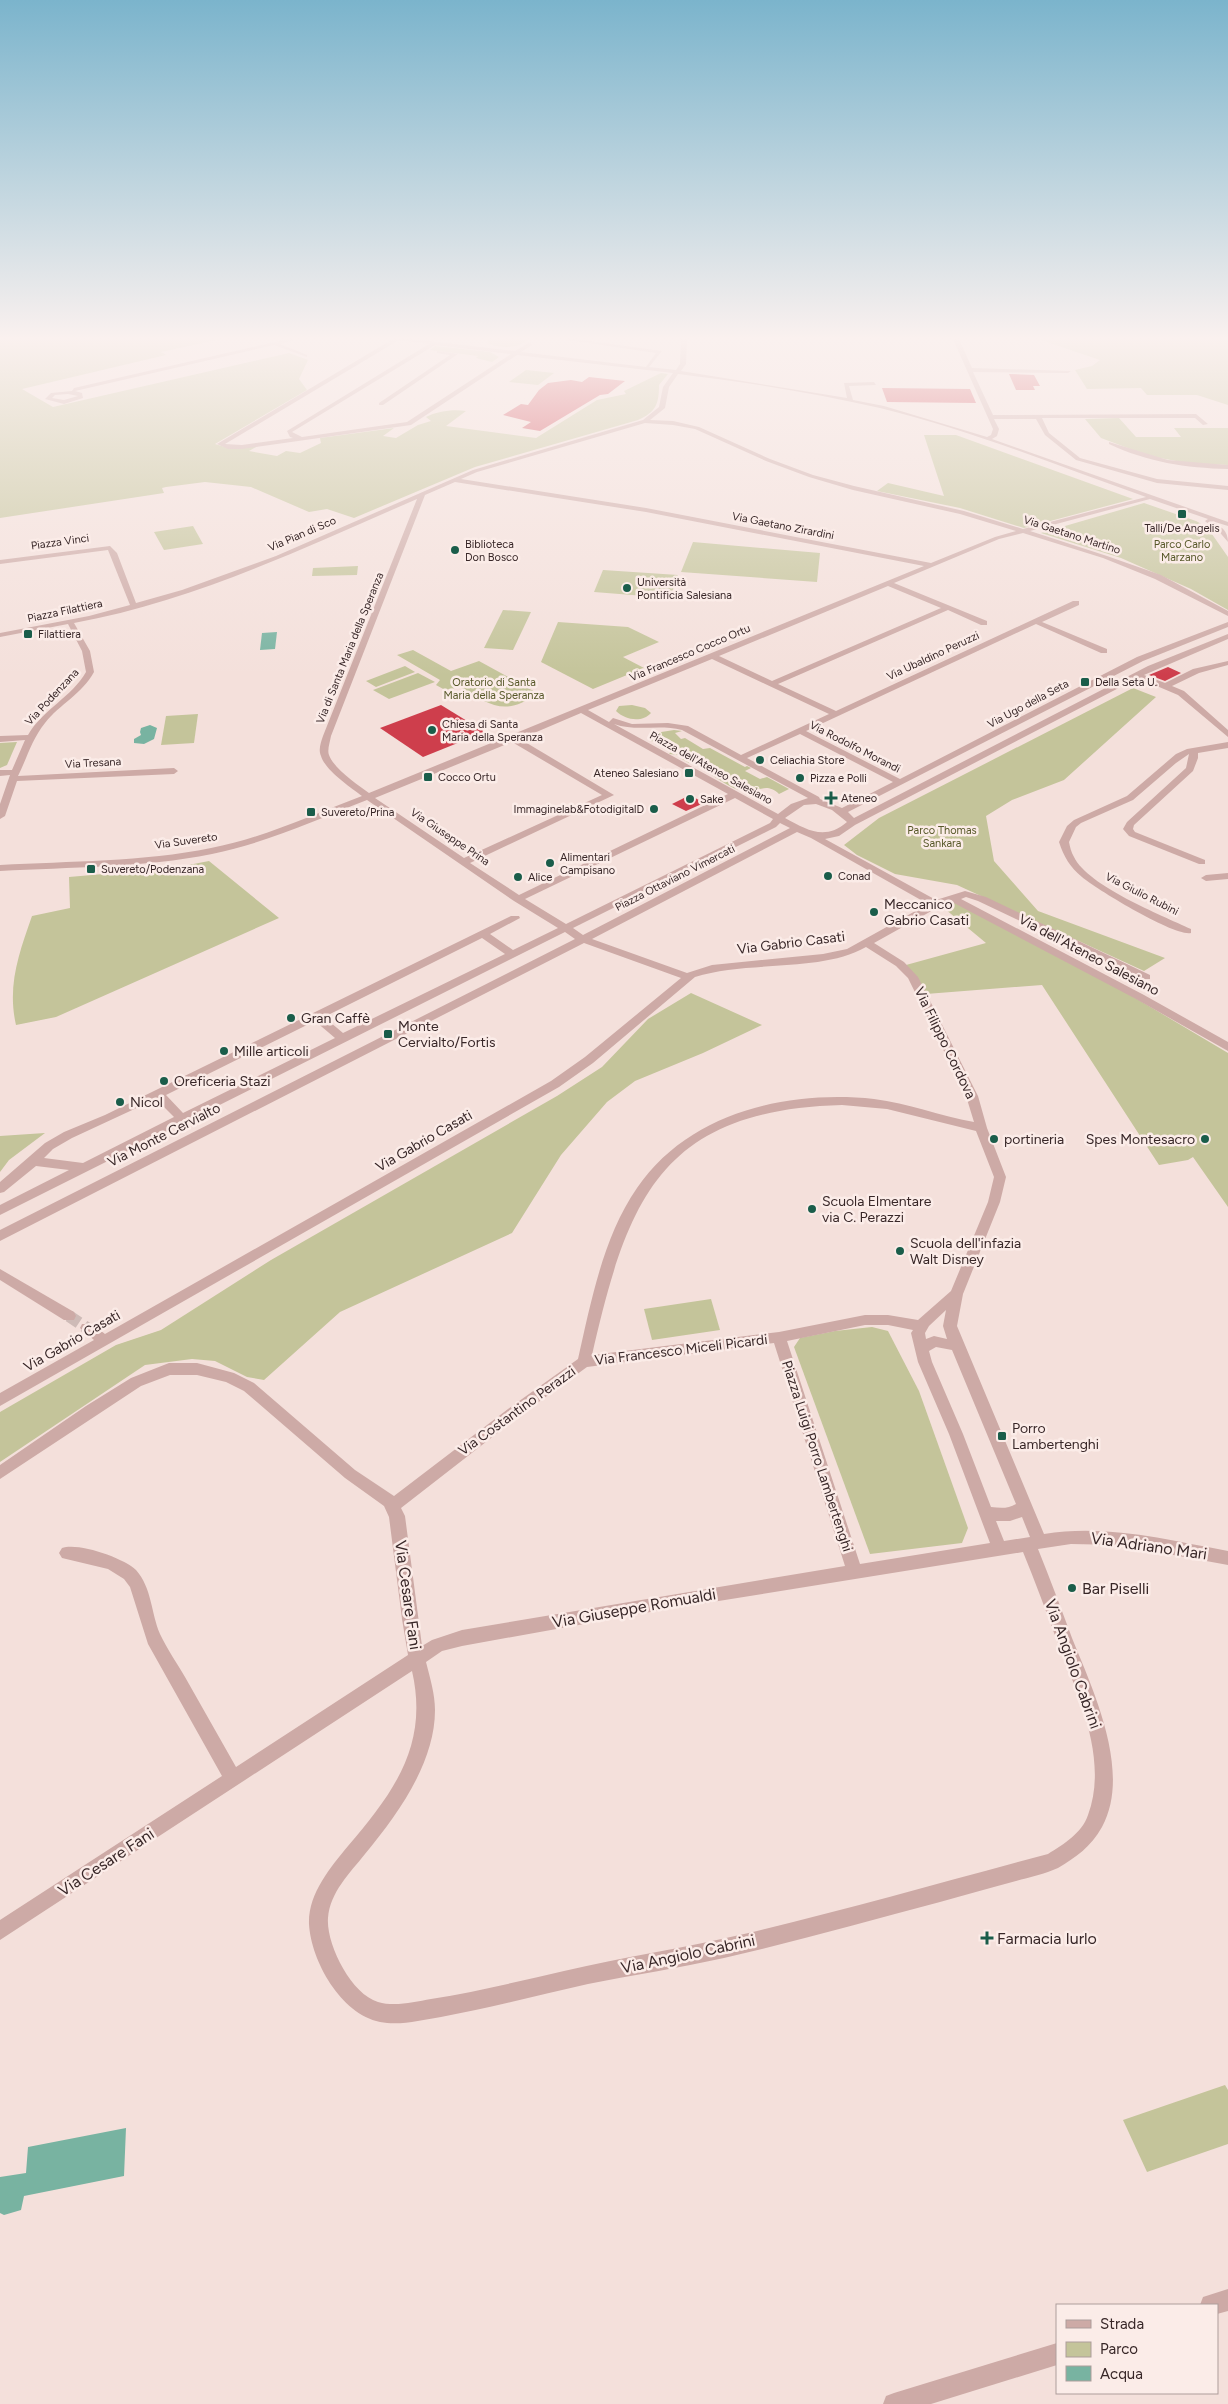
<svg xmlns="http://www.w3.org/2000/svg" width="1228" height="2404" font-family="Figtree,sans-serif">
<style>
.green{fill:#c4c49a}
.water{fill:#78b3a1}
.building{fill:#ce3e4c}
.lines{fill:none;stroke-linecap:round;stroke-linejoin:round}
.minor-tunnel{stroke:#cebbb7;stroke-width:12;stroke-dasharray:12 6;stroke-linecap:butt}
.minor{fill:#cdaaa6;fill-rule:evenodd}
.poi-dot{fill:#1a5d4a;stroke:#fbece8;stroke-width:2}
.labels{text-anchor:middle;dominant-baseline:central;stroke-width:5;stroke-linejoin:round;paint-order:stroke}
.far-street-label{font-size:11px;fill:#382728;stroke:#fbece8}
.far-poi-label{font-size:11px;fill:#382728;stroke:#fbece8;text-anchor:start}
.far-park-label{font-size:11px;fill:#575829;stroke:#fbece8}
.poi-label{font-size:14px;fill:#382728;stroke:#fbece8;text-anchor:start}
.street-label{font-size:14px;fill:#382728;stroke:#fbece8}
.near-street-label{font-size:16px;fill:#382728;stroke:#fbece8}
.near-poi-label{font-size:16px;fill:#382728;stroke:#fbece8;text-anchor:start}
</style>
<rect width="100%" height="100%" fill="#f4e0db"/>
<!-- green -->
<g class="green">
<path d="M0,339H221L161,352L166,355L22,389L53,407L289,353L308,360L299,379L307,390L215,444L232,449L258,446L249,451L277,456L286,451L300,453L321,443L320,438L394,428L383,436L396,438L418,425L431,421L426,417C437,411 454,409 466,411L446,426L536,438L597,400L626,394L624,391L661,373L668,374L659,385C659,404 656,412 638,420L475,467L354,518L327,509L309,512L251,487L205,482L166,487L162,488L164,493L0,518Z"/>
<path d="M489,339H526V341C517,349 500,348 489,344L487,342Z"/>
<polygon points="1038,339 1228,339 1228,405 1197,395 1147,395 1141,388 1087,389 1075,370 1092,366 1100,360"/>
<polygon points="435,346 490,352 499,357 492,362 476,358 478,356 430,350"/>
<polygon points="526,370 554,373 538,385 509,382"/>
<polygon points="1119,418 1136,437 1181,437 1174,428 1228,428 1228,465 1187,463 1149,456 1101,438 1085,419"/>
<polygon points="924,435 956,435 1133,499 1024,528 960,508 877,491 888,483 944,496"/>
<polygon points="1144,503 1196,521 1207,527 1228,557 1228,610 1191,589 1121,558 1041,533"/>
<polygon points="193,526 203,544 164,550 154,532"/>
<polygon points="693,542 820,553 817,582 681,572"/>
<polygon points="358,566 357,575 312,576 313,568"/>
<polygon points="603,570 678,575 670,598 594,592"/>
<polygon points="503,610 531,612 513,650 484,648"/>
<polygon points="558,622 628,627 659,642 623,657 644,668 593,689 541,662"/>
<path d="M413,650L451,671L479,661L537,693C506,718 488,704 460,687L445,690L436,685L440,680L397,655Z"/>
<polygon points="405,666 415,672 376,687 366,681"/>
<polygon points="418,673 435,682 389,699 373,690"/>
<polygon points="1133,688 1156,697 1064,780 1012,800 986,816 994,861 1038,911 1165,958 1144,971 957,885 895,874 857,855 844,845 879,818"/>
<path d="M632,705L645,708L651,713C642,723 625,720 616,711L619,706Z"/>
<polygon points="198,714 194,743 161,745 166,716"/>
<path d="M674,730L682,731L675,733L681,739L685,738L703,749L710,748L745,767L747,766L751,768L745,771L760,779L767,777L789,789L779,794C764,780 755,796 742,791C731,788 720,780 710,774L711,771L693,761L689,763L682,759L686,758L681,755L669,754L671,752L648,739L655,733Z"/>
<polygon points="17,742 7,765 0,768 0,743"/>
<path d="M209,861L279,918L56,1017L16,1025C7,986 19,953 32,916L70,908L69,877L173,868Z"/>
<polygon points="952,900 1127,993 1228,1053 1228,1207 1193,1157 1188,1160 1159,1165 1042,985 926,994 906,965 986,943 939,904"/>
<polygon points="691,993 762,1025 703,1053 635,1081 607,1102 561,1155 512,1233 340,1312 264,1380 247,1377 215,1361 192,1359 145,1365 0,1462 0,1412 116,1345 161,1330 271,1260 557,1096 602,1067 648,1019"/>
<polygon points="45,1133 9,1160 0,1172 0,1136"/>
<polygon points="711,1299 720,1330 652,1340 644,1309"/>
<polygon points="872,1327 888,1331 919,1391 968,1528 962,1543 870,1554 794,1347 800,1338 835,1331"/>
<polygon points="1225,2085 1228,2090 1228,2144 1147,2172 1123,2120"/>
</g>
<!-- water -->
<g class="water">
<polygon points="277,632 275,649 260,650 262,633"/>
<polygon points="150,725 157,728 154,739 144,744 134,743 134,739 141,735 140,732 141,728"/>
<polygon points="126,2128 124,2176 24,2196 21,2210 4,2215 0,2213 0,2177 26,2173 28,2147"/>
</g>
<!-- building -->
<g class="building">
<polygon points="1009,374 1034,375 1040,386 1033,386 1035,390 1016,390"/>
<polygon points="589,377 625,381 608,394 600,395 540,431 522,428 531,422 503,415 521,404 528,405 539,390 548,383 571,380 582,382"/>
<polygon points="882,388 970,389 976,403 887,402"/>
<polygon points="1168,667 1181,673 1165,681 1149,675"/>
<polygon points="441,705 485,732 423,757 380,728"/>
<polygon points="690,795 704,803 686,811 672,804"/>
</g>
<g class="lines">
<!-- minor-tunnel -->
<polyline class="minor-tunnel" points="69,1316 87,1328"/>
<!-- minor -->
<g class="minor">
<path d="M288,339H298L280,344L307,355V357L274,345L75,391L82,393L83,398L64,404L45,399L51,393L72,391L74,388ZM68,394L78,396L64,400L52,398L55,395Z"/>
<path d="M393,339H413L515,351L530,342L532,345L521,352L646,367L656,353L561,339H575L662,351L649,367L676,370L680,364L681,339H687L686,364L681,371L847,398L844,383L874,382L876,385L849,386L853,400L884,406L987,437L991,435L993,429L953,339H959L972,368L1071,371L1068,373L973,372L993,415L1196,414L1208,424L1203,425L1195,418H1042L1049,433L1080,458L1157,479L1228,486V490L1157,483L1076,460L1045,435L1036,419H994L999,429L997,436L992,439L1228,522V526L1212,521C1221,526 1228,531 1228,542L1216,528L1206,522L1205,521L1208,519L1150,499L1030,531L1107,556L1161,575L1228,611V616L1155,579L1103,558L1023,533L999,539L894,583L987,621V625H981L948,610L778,684L836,711L1073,601H1079V605L1042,622L1107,649V653H1101L1036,624L806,731L900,779L1137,657L1228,622V627L1143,661L848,812L854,818L1148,666L1228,634V639L1144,675L1165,683L1193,669L1228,661V665L1199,673L1172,686L1184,691L1228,730V737L1178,695L1138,678L855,825L839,836L825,839L936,900L965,891L986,897L1150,975V979H1142L978,901L966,897L961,899L1144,995L1228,1042V1051L1136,999L952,902L944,904L874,943L904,962L918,977L978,1096L987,1128L1006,1177L1000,1202L963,1294L957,1326L1044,1534C1107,1524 1167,1540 1228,1551V1565L1119,1545L1071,1544L1038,1549C1050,1579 1061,1608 1072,1638C1093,1690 1132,1772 1102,1827C1091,1847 1076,1857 1058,1868C1045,1874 1030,1877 1016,1881C990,1888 965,1895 940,1902C869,1921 797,1941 724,1958C679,1968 633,1975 588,1984C539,1995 490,2008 441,2017C421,2020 400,2026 380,2022C341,2014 311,1961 309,1924C308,1894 330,1868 348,1846C394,1792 429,1745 412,1671L0,1940V1920L222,1776L148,1644L130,1587L124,1579L108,1569L62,1558L59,1553L62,1548C78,1542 124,1558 136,1570C152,1588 151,1613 160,1634C167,1649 177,1663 185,1677C202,1707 219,1737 236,1767L408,1655L402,1619L389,1517L384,1506L345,1478L244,1391L226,1382L197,1375H170L141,1386L0,1479V1465L86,1406L131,1378L169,1363H197L234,1373L254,1383L355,1470L394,1496L508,1409L578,1359C591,1302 603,1237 637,1188C689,1112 787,1090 874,1099C908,1103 940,1116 974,1122L966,1096L908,978L896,966L866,947C821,973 747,960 695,977L593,1063L559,1087L0,1406V1393L94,1340L80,1328L82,1324H92L105,1334L551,1081L585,1057L681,978L584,943L0,1241V1230L575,939L565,932L0,1215V1205L69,1170L36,1166L4,1192L0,1193V1182L45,1143L64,1132L105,1115L511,916H519L520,918L490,934L513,950L558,928L514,901L367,800C316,820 266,843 212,854C143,868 70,867 0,871V865C70,861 143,862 211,848C263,838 312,815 362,796C350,787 325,770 321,756C318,750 321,742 323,736L417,499C306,547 194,601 74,623L90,651L94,672C82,694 60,704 45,723C32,739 27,758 18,776L174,768L178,771L174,774L17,781L5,816L0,819V804L10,775L0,776V770H12L25,740L0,742V736L28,735C43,709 72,697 86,672L82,651L68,624L0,637V633L89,616L130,605L108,550L0,564V560L110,546L117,553L136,603L182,590L276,556L473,470L643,420L659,407L663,387L673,373L517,355L411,425L242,449H228L217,444ZM399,340L429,344L287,431L290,437L293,438L242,445L225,444ZM435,345L511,354L407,422L302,437L292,432ZM678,374C746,382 814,393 880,408C971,430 1058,466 1146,497L1023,529L964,511L854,486L813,475L770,459L699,427L673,421L650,420L665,408L669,387ZM645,423L673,425L695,429L766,461L809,477L853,490L960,514L1016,531L995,537L931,563L646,508L461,479L477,472ZM455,482L646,512L924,566L369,793C358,785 334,769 329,755C327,750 330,742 331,736L425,495ZM888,586L941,608L772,681L719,656ZM712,659L829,714L741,755L688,726L668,723L632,724L613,718L609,722L588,710ZM581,713L728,794L519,895L470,863L614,795L520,739ZM614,724C636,732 659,724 682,730L808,798L791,804L778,814ZM800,734L893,782L842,808L820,799L819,797L747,758ZM512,742L602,795L464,858L375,798ZM735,798L773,819L770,823L566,924L525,899ZM816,804L832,810L847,822C825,841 807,830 785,818L804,805ZM780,823L790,828L583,935L573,928L776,827ZM797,832L811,838L928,904L847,949L823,954L712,965L687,973L592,939ZM482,938L505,954L343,1033L324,1017ZM315,1021L335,1038L183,1113L166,1095ZM156,1099L174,1117L83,1163L44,1158L53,1149L72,1138ZM842,1105L887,1109L976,1131L994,1177L988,1202L951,1291L918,1320L888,1315H865L779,1332L592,1355C628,1197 662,1110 842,1105ZM946,1310L943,1326L947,1339L934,1336L926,1339L925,1333L929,1326ZM865,1325H888L913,1330L911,1333L918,1362L949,1434L990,1543L860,1564L787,1341ZM774,1343L845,1566L462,1630L432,1640L422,1646L405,1516L401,1508L518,1417L587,1367ZM936,1347L952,1350L1016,1504C1008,1509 1000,1508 991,1507L963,1434L932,1362L929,1351ZM1022,1517L1030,1537L1004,1541L996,1521H1010ZM1023,1552C1035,1581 1046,1611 1057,1641C1077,1693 1109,1758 1088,1815C1082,1833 1064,1844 1048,1854C947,1881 846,1910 744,1934C684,1948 624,1957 564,1971C520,1981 476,1992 431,1999C414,2002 395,2007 378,2002C351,1994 326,1944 328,1918C330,1892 350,1873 365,1854C398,1814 435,1763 435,1710C435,1694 430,1678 426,1662L442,1651L462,1646L656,1611Z"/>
<polygon points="437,351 458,354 383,405 379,405 379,403 450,355 437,353"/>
<path d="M1109,442L1168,460L1228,465V469C1186,468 1147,462 1109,444Z"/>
<path d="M1228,742V748L1198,753V758L1193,771L1134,825L1133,829L1135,832L1205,860V864H1199L1129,836L1123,829L1127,822L1186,768L1189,754L1176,763L1133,800L1081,823L1076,827L1069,842C1070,847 1071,852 1074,857C1088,886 1161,915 1191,929V933C1175,937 1096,889 1082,877C1070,867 1064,857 1059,842L1067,826L1074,820L1127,796L1176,754L1187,749Z"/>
<polygon points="1228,873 1228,879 1206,881 1201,878 1206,875"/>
<polygon points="0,1269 74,1312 76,1316 74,1320 64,1320 0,1280"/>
<polygon points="1228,2289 1228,2311 1217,2314 1217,2305 1200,2305 1203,2297"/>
<polygon points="1057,2343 1057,2365 931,2404 883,2404 886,2396 894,2393"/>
</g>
</g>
<!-- sky -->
<linearGradient id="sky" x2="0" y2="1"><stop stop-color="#7bb4cc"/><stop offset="0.5" stop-color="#faf1ef"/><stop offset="1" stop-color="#faf1ef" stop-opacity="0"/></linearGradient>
<rect width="1228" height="676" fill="url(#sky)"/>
<!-- markers -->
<g class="poi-dot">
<rect x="1177" y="509" width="10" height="10" rx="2.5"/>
<circle cx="455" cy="550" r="5"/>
<circle cx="627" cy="588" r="5"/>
<rect x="23" y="629" width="10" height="10" rx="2.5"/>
<rect x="1080" y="677" width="10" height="10" rx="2.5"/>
<circle cx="432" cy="730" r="5"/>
<circle cx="760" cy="760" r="5"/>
<rect x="684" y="768" width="10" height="10" rx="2.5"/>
<rect x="423" y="772" width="10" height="10" rx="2.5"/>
<circle cx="800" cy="778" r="5"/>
<path d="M828.5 790.5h5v5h5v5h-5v5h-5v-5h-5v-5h5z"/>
<circle cx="690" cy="799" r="5"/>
<circle cx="654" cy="809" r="5"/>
<rect x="306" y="807" width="10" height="10" rx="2.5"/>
<circle cx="550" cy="863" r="5"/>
<rect x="86" y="864" width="10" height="10" rx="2.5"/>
<circle cx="828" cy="876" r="5"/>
<circle cx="518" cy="877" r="5"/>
<circle cx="874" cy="912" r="5"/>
<circle cx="291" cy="1018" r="5"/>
<rect x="383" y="1029" width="10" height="10" rx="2.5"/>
<circle cx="224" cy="1051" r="5"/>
<circle cx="164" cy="1081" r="5"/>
<circle cx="120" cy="1102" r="5"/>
<circle cx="994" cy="1139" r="5"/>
<circle cx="1205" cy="1139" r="5"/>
<circle cx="812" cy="1209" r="5"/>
<circle cx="900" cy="1251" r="5"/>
<rect x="997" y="1431" width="10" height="10" rx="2.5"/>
<circle cx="1072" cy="1588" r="5"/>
<path d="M984.5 1930.5h5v5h5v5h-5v5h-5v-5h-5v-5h5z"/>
</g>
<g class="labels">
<!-- far-street labels -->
<g class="far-street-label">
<text transform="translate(783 526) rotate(11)">Via Gaetano Zirardini</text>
<text transform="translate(302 534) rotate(-23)">Via Pian di Sco</text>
<text transform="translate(1072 535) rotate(18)">Via Gaetano Martino</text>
<text transform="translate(60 542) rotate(-8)">Piazza Vinci</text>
<text transform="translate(65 611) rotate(-12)">Piazza Filattiera</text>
<text transform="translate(350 648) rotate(-68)">Via di Santa Maria della Speranza</text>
<text transform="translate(690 653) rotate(-23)">Via Francesco Cocco Ortu</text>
<text transform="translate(933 656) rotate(-25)">Via Ubaldino Peruzzi</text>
<text transform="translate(52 697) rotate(-47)">Via Podenzana</text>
<text transform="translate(1028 704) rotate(-28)">Via Ugo della Seta</text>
<text transform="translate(855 747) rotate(27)">Via Rodolfo Morandi</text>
<text transform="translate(93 763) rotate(-3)">Via Tresana</text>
<text transform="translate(711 768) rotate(29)">Piazza dell'Ateneo Salesiano</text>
<text transform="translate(450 837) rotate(34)">Via Giuseppe Prina</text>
<text transform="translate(186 841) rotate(-8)">Via Suvereto</text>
<text transform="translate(675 878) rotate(-27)">Piazza Ottaviano Vimercati</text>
<text transform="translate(1142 894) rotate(27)">Via Giulio Rubini</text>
</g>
<!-- far-poi labels -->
<g class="far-poi-label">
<text x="1182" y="528" text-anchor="middle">Talli/De Angelis</text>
<text x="465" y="544">Biblioteca<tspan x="465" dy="13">Don Bosco</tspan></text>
<text x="637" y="582">Università<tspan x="637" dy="13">Pontificia Salesiana</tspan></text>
<text x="38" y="634">Filattiera</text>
<text x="1095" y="682">Della Seta U.</text>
<text x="442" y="724">Chiesa di Santa<tspan x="442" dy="13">Maria della Speranza</tspan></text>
<text x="770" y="760">Celiachia Store</text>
<text x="679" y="773" text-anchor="end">Ateneo Salesiano</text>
<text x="438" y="777">Cocco Ortu</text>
<text x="810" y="778">Pizza e Polli</text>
<text x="841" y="798">Ateneo</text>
<text x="700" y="799">Sake</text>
<text x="644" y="809" text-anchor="end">Immaginelab&amp;FotodigitalD</text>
<text x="321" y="812">Suvereto/Prina</text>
<text x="560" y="857">Alimentari<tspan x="560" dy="13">Campisano</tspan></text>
<text x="101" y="869">Suvereto/Podenzana</text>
<text x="838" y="876">Conad</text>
<text x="528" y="877">Alice</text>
</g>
<!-- far-park labels -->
<g class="far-park-label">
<text x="1182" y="544">Parco Carlo<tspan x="1182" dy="13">Marzano</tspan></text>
<text x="494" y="682">Oratorio di Santa<tspan x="494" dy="13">Maria della Speranza</tspan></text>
<text x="942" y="830">Parco Thomas<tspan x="942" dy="13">Sankara</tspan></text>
</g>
<!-- poi labels -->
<g class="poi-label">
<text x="884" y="904">Meccanico<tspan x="884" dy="16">Gabrio Casati</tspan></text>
<text x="301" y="1018">Gran Caffè</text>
<text x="398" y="1026">Monte<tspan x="398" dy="16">Cervialto/Fortis</tspan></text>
<text x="234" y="1051">Mille articoli</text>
<text x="174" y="1081">Oreficeria Stazi</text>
<text x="130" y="1102">Nicol</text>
<text x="1004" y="1139">portineria</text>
<text x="1195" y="1139" text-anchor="end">Spes Montesacro</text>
<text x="822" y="1201">Scuola Elmentare<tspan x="822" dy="16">via C. Perazzi</tspan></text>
<text x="910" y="1243">Scuola dell'infazia<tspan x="910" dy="16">Walt Disney</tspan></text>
<text x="1012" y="1428">Porro<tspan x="1012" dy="16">Lambertenghi</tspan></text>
</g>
<!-- street labels -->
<g class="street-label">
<text transform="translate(791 943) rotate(-7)">Via Gabrio Casati</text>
<text transform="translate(1089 955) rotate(28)">Via dell'Ateneo Salesiano</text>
<text transform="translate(945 1043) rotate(64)">Via Filippo Cordova</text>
<text transform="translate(164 1135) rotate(-27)">Via Monte Cervialto</text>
<text transform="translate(424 1141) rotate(-30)">Via Gabrio Casati</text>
<text transform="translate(72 1341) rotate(-30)">Via Gabrio Casati</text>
<text transform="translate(681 1350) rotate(-7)">Via Francesco Miceli Picardi</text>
<text transform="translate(517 1411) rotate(-36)">Via Costantino Perazzi</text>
<text transform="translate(817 1456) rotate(72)">Piazza Luigi Porro Lambertenghi</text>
</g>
<!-- near-street labels -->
<g class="near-street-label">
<text transform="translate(1149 1546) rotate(8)">Via Adriano Mari</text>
<text transform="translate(408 1595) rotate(82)">Via Cesare Fani</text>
<text transform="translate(634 1608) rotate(-10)">Via Giuseppe Romualdi</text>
<text transform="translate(1073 1664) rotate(70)">Via Angiolo Cabrini</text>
<text transform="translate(106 1862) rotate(-33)">Via Cesare Fani</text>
<text transform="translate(688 1954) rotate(-12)">Via Angiolo Cabrini</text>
</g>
<!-- near-poi labels -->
<g class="near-poi-label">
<text x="1082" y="1588">Bar Piselli</text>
<text x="997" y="1938">Farmacia Iurlo</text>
</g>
</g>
<!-- legend -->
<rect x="1056" y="2304" width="162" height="90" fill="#fbece8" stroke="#ad9d9b"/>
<rect x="1066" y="2320" width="25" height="8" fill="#cdaaa6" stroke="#ad9d9b"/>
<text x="1100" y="2329" font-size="15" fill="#382728">Strada</text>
<rect x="1066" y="2342" width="25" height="15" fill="#c4c49a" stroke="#ad9d9b"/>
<text x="1100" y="2354" font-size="15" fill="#382728">Parco</text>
<rect x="1066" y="2366" width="25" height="15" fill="#78b3a1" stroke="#ad9d9b"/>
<text x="1100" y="2379" font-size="15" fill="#382728">Acqua</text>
</svg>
